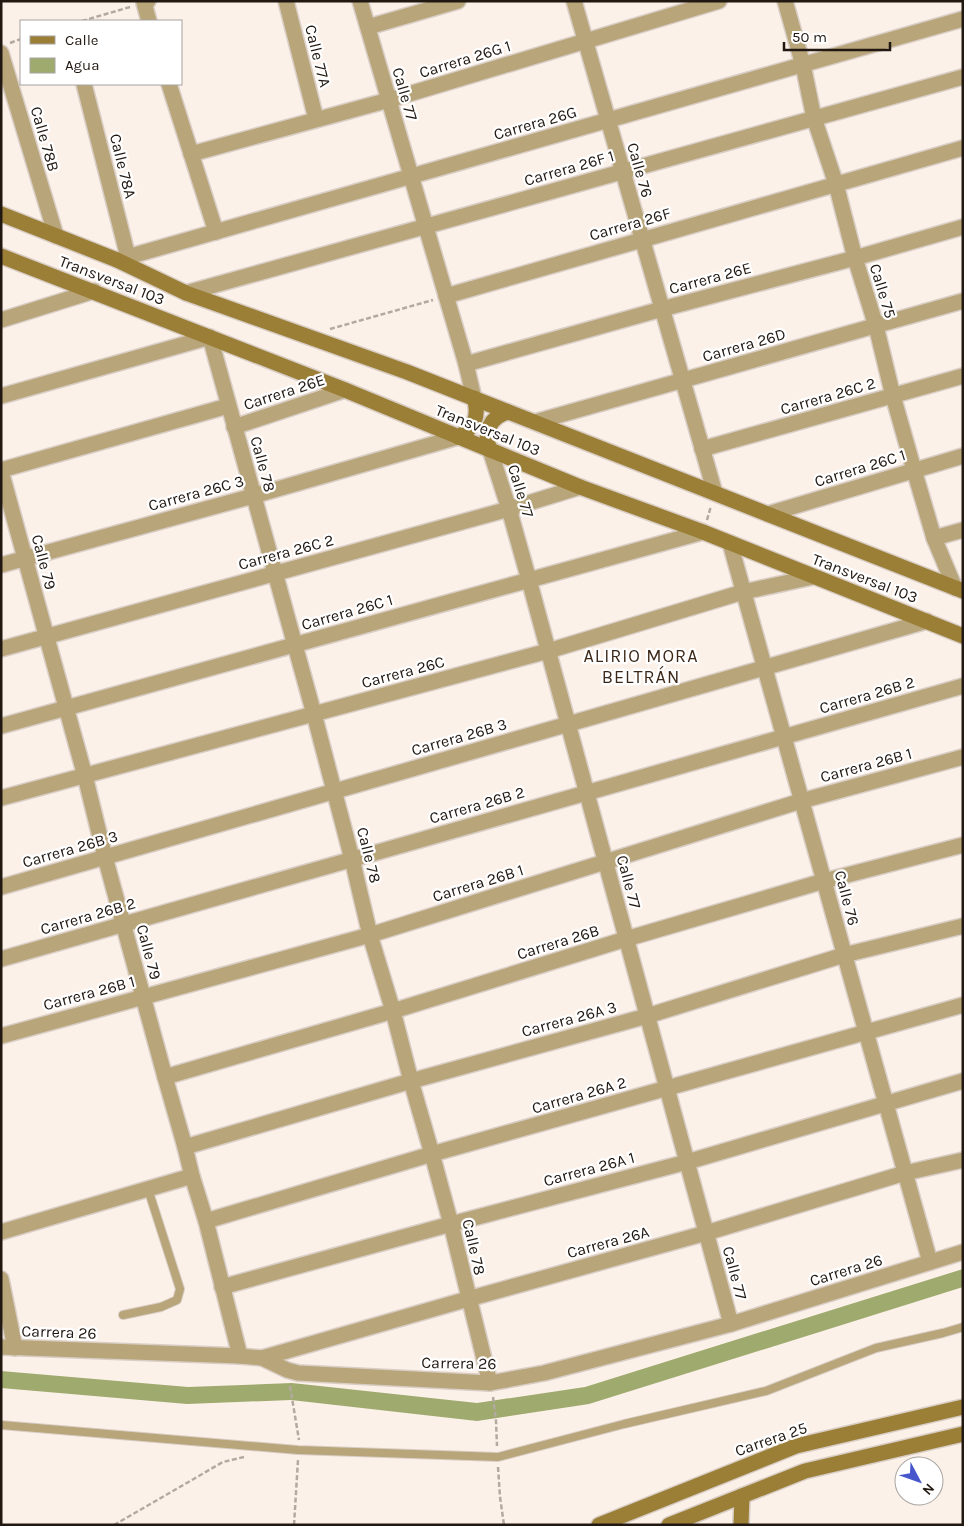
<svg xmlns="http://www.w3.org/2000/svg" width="964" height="1526" font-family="Karla,sans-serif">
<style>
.water{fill:#9faa6e}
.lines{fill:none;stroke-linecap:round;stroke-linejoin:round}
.lane-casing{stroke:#d9cec6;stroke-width:10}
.street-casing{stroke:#d9cec6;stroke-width:18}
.secondary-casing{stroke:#d9cec6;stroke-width:18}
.path{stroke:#b3a9a1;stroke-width:2.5;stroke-dasharray:5 2.5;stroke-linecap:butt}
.lane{stroke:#b8a579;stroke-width:8}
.street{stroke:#b8a579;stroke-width:15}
.secondary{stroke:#9b7f37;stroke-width:15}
.labels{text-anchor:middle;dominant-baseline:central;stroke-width:4.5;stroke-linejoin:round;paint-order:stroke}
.street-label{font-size:16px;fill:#211811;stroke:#fff}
.neighbourhood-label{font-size:18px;letter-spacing:1px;fill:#3c2818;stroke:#fff}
</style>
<rect width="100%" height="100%" fill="#fcf1e9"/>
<!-- water -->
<polygon class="water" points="963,1269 963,1287 589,1404 477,1421 291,1400 187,1404 1,1388 1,1371 188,1387 292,1383 477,1403 585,1387"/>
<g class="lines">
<!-- lane casing -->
<g class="lane-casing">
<g id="lane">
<polyline points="123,1315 161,1307 177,1300 180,1289 148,1189"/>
<polyline points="1,1425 298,1450 498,1457 624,1424 766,1391 876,1348 943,1333 963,1327"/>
</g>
</g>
<!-- street casing -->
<g class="street-casing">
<g id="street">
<polyline points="148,1 144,3 149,21"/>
<polyline points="286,1 316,119"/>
<polyline points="360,1 466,364 474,398"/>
<polyline points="574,1 715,493"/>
<polyline points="785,1 803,65 814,118 836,184 855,258 876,326 893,396 914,470 934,538 955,588"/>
<polyline points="368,27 458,1"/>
<polyline points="1,53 56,236"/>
<polyline points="84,84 128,257"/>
<polyline points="169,84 216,232"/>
<polyline points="191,154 389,100 719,1"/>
<polyline points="117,260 963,19"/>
<polyline points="186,293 963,77"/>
<polyline points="446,296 963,148"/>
<polyline points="1,320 94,291"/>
<polyline points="466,364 662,309 855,258 963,227"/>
<polyline points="1,396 210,337 314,714 352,859 370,935 393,1011 411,1081 432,1154 451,1224 490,1383"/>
<polyline points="535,422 963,301"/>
<polyline points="234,427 345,390"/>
<polyline points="702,449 963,376"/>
<polyline points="490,450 509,509 529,580 731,1324"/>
<polyline points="1,470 228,406"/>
<polyline points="1,471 85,776 105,857 165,1077 185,1147 192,1176 206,1221 240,1356"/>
<polyline points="768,514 963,456"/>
<polyline points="934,538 963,530"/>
<polyline points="730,543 930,1262"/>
<polyline points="1,565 253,496 458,437"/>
<polyline points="1,649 509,509 580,487"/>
<polyline points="1,726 703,532"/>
<polyline points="1,798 548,651 743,592 813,577"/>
<polyline points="1,887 927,621"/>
<polyline points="1,959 963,686"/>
<polyline points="1,1036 370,935 801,801 963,757"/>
<polyline points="165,1077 393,1011 626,939 824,881 963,845"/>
<polyline points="185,1147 411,1081 647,1016 844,955 963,926"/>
<polyline points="206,1221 432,1154 963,1005"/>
<polyline points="1,1232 192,1176"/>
<polyline points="1,1279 15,1348"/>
<polyline points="222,1287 451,1224 687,1162 963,1081"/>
<polyline points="1,1347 240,1356 262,1358 287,1370 298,1373 490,1383 544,1373 731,1324 963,1252"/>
<polyline points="262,1358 468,1299 706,1233 905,1173 963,1160"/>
</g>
</g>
<!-- secondary casing -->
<g class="secondary-casing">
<g id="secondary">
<polyline points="1,214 117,260 186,293 407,372 963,591"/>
<polyline points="1,256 345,390 580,487 703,532 963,636"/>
<path d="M458,437C474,428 480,417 474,398"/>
<path d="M490,450C483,432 490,417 508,412"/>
<polyline points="599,1525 796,1446 963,1407"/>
<polyline points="669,1525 805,1471 963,1434"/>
<polyline points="741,1525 742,1496"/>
</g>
</g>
<!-- path -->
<g class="path">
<polyline points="82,21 130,7"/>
<polyline points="10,43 21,39"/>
<polyline points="330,329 433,300"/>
<polyline points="707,520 711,506"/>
<polyline points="290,1386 299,1440"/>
<polyline points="493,1397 496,1421 497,1446"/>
<polyline points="498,1467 500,1497 504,1525"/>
<polyline points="114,1525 223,1462 244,1457"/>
<polyline points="294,1525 298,1460"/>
</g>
<!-- lane -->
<use href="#lane" class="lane"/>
<!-- street -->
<use href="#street" class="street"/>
<!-- secondary -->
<use href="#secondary" class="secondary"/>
</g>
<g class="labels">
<!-- street labels -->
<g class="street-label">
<text transform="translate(318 56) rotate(76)">Calle 77A</text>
<text transform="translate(465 59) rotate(-17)">Carrera 26G 1</text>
<text transform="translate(405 94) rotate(74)">Calle 77</text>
<text transform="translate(535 123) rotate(-16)">Carrera 26G</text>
<text transform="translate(45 139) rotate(74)">Calle 78B</text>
<text transform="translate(123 166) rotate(76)">Calle 78A</text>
<text transform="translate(569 168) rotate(-16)">Carrera 26F 1</text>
<text transform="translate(640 170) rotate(74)">Calle 76</text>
<text transform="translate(630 224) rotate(-16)">Carrera 26F</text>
<text transform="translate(710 278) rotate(-15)">Carrera 26E</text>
<text transform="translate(112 280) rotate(21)">Transversal 103</text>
<text transform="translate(883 291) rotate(73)">Calle 75</text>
<text transform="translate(744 345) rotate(-16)">Carrera 26D</text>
<text transform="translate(284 392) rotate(-18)">Carrera 26E</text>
<text transform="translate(828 396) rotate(-16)">Carrera 26C 2</text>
<text transform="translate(488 430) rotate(22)">Transversal 103</text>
<text transform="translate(263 464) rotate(75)">Calle 78</text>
<text transform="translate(860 468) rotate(-17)">Carrera 26C 1</text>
<text transform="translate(521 491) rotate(73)">Calle 77</text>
<text transform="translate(196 493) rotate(-15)">Carrera 26C 3</text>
<text transform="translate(286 552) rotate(-15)">Carrera 26C 2</text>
<text transform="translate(44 562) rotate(75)">Calle 79</text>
<text transform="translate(865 578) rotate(21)">Transversal 103</text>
<text transform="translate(347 612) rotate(-16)">Carrera 26C 1</text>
<text transform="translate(403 672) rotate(-15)">Carrera 26C</text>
<text transform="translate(867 695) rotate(-16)">Carrera 26B 2</text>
<text transform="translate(459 737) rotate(-16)">Carrera 26B 3</text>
<text transform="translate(866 765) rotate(-15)">Carrera 26B 1</text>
<text transform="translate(477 805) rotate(-16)">Carrera 26B 2</text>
<text transform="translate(70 849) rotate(-16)">Carrera 26B 3</text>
<text transform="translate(369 855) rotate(76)">Calle 78</text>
<text transform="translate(629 882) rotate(75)">Calle 77</text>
<text transform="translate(478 883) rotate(-17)">Carrera 26B 1</text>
<text transform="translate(847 898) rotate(75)">Calle 76</text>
<text transform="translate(88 916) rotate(-16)">Carrera 26B 2</text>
<text transform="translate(558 942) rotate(-17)">Carrera 26B</text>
<text transform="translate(149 952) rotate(75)">Calle 79</text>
<text transform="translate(89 993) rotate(-15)">Carrera 26B 1</text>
<text transform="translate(569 1019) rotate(-15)">Carrera 26A 3</text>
<text transform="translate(579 1095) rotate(-16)">Carrera 26A 2</text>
<text transform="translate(589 1169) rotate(-15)">Carrera 26A 1</text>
<text transform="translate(608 1242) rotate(-15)">Carrera 26A</text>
<text transform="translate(474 1247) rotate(77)">Calle 78</text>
<text transform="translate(846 1270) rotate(-17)">Carrera 26</text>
<text transform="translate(735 1273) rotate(75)">Calle 77</text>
<text transform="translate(59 1332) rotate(2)">Carrera 26</text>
<text transform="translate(459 1363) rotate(1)">Carrera 26</text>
<text transform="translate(771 1439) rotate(-19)">Carrera 25</text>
</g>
<!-- neighbourhood labels -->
<g class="neighbourhood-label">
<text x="641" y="656">ALIRIO MORA<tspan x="641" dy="21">BELTRÁN</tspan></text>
</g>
</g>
<!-- border -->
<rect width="964" height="1526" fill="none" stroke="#211811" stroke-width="5"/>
<!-- legend -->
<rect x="20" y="20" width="162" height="65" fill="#ffffff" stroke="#a6a3a0"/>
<rect x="30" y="36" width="25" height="8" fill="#9b7f37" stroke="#a6a3a0"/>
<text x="65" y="45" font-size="15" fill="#211811">Calle</text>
<rect x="30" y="58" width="25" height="15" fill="#9faa6e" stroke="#a6a3a0"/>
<text x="65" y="70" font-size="15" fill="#211811">Agua</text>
<!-- north arrow -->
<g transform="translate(919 1481) rotate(131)"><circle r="24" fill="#ffffff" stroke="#a6a3a0"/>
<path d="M0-4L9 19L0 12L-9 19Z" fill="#4757cb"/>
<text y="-8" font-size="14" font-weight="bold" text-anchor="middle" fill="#211811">N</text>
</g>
<!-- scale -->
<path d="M784 42v8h106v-8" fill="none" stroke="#211811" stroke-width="2.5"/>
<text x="792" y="42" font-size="15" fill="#211811" stroke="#ffffff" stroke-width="4" paint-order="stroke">50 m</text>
</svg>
